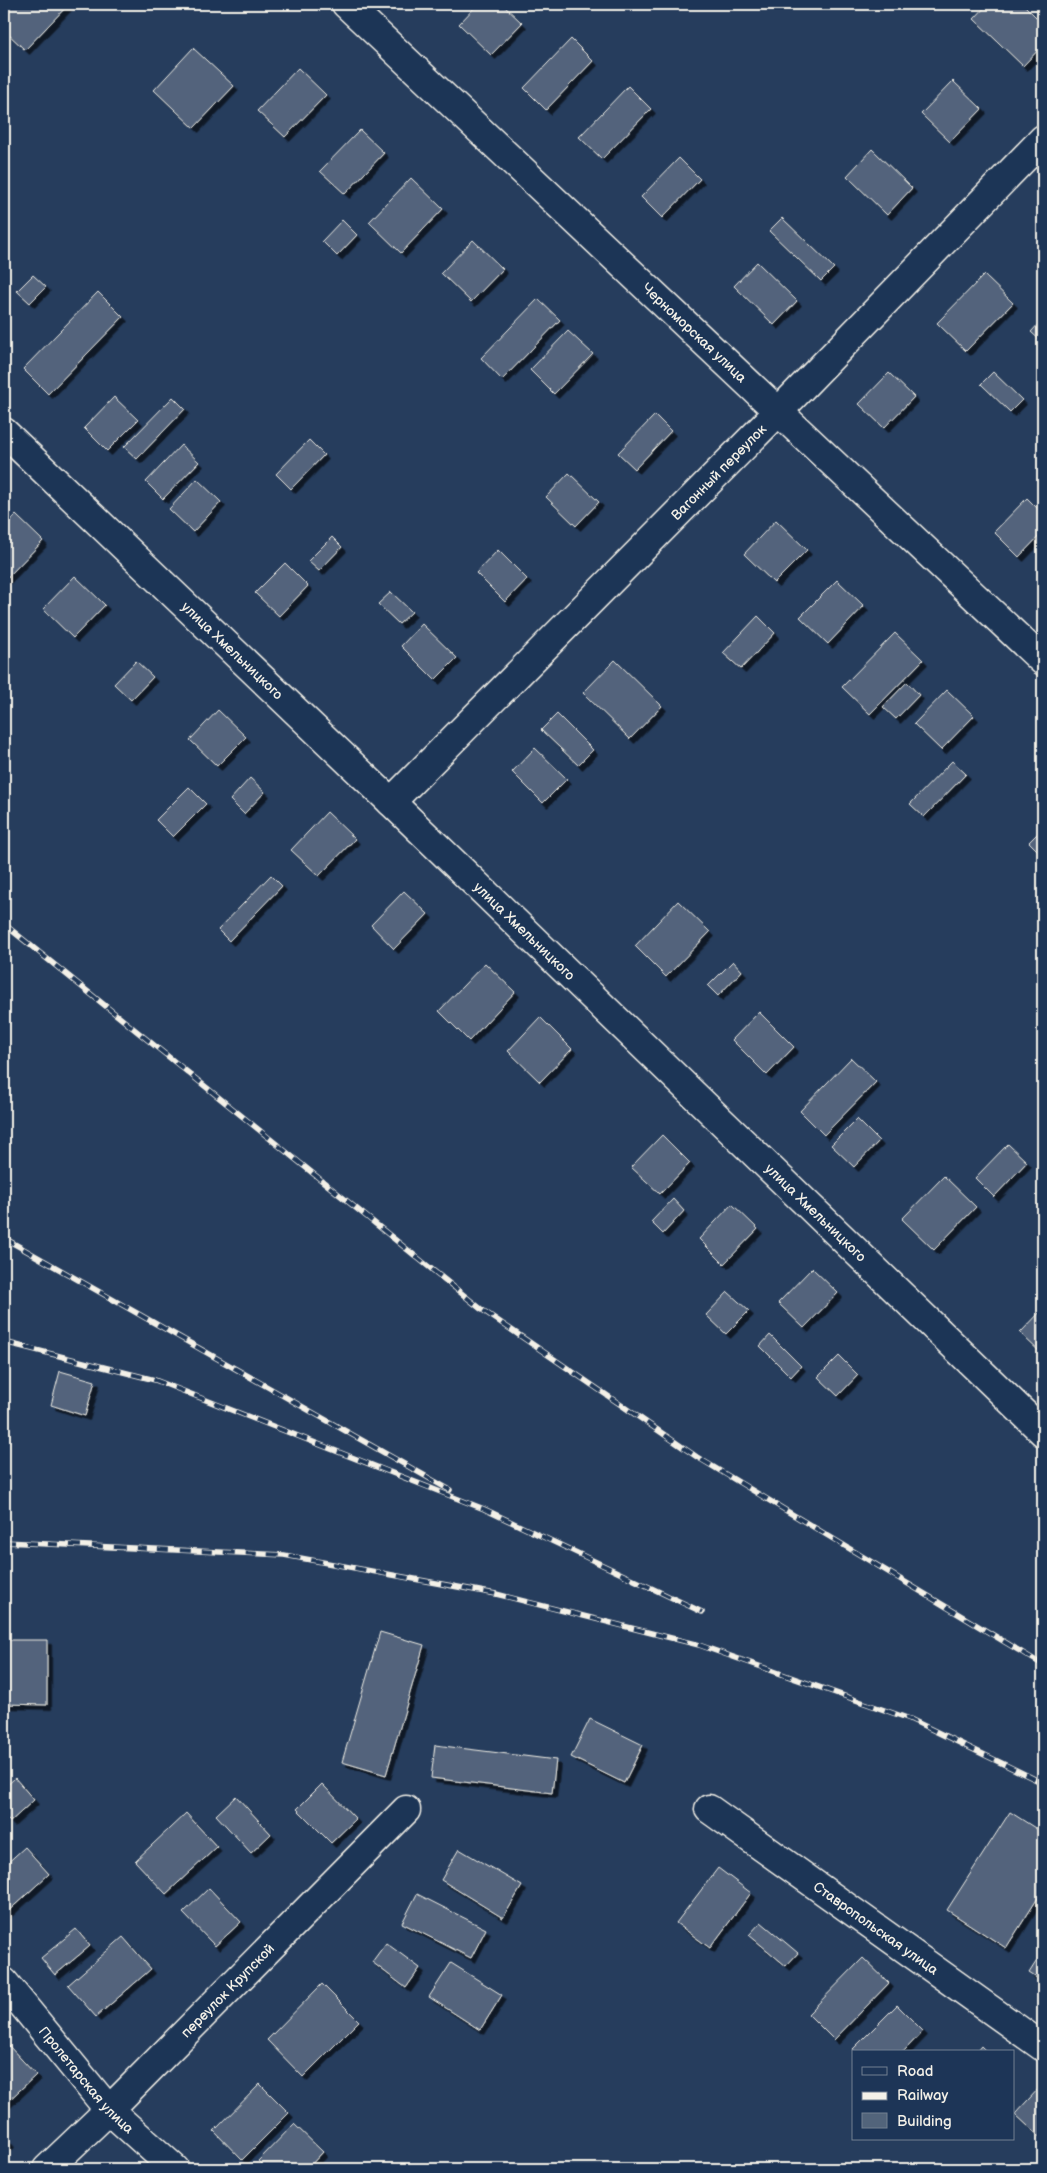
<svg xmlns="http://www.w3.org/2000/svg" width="1047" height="2173" font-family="'Balsamiq Sans',sans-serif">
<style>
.building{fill:#52647b;stroke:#f4f1e8;filter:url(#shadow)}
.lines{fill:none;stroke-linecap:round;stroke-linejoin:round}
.minor-casing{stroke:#f4f1e8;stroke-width:31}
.minor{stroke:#1d3557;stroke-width:28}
.rail-casing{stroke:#f4f1e8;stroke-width:5.5}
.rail{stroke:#1d3557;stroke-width:4;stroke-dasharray:11;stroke-linecap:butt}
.labels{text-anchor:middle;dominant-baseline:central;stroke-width:4;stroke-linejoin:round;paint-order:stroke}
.street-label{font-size:14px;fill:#f4f1e8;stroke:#1d3557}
</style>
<defs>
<filter id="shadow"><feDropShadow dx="4.5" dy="4.5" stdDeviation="0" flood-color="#0009"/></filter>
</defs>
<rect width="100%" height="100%" fill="#263d5d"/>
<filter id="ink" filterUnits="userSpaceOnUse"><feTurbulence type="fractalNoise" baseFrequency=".02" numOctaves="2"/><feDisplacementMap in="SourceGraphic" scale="10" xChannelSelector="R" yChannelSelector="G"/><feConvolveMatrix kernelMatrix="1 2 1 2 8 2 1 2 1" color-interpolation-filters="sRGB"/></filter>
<g filter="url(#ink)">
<!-- building -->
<g class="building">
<polygon points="5,4 69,4 25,50 4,30"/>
<polygon points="478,4 502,4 522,23 491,55 459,24"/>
<polygon points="988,4 1023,4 1043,24 1043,45 1023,66 974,19"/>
<polygon points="571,39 593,61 546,110 524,88"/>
<polygon points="193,48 234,86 194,128 154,90"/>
<polygon points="298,68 326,95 285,137 257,111"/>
<polygon points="953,81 982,109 950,142 921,114"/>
<polygon points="628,86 651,109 602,159 579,137"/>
<polygon points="360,130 384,153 345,194 320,171"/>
<polygon points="872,149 912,188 887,215 847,176"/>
<polygon points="679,158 700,179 662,218 641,197"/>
<polygon points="411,178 443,209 401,253 369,222"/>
<polygon points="782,218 834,268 821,281 769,231"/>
<polygon points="342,220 357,235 337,256 322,241"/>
<polygon points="473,240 503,269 471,302 441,273"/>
<polygon points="757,262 797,301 774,325 734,286"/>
<polygon points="33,275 46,287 30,303 17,291"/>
<polygon points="984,275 1013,303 966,351 937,323"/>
<polygon points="98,292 123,317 48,394 23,369"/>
<polygon points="538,299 560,320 502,380 481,358"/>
<polygon points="1043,319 1043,343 1031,332"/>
<polygon points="568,331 593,354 554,394 530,370"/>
<polygon points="993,372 1022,400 1010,412 981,384"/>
<polygon points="889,373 914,397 884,428 859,404"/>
<polygon points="114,397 138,420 107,451 84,428"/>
<polygon points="173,397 185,409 137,459 124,447"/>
<polygon points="655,415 671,431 635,469 618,453"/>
<polygon points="309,440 324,455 291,489 276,474"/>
<polygon points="181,445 199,462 163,499 146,482"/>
<polygon points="569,473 599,502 576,526 546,497"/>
<polygon points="197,479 221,502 193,532 169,509"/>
<polygon points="1027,498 1043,514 1043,532 1019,557 994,532"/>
<polygon points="16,515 43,541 4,581 4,528"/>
<polygon points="776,520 807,550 774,583 744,554"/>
<polygon points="332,537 342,547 319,571 308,561"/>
<polygon points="498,550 527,579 505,602 476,573"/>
<polygon points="285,563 308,586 279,616 255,593"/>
<polygon points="75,576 105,605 73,638 43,609"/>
<polygon points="837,580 864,606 828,644 800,617"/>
<polygon points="391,592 412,612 399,624 378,604"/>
<polygon points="758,616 775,633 741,669 723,653"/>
<polygon points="422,624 457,658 435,680 401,646"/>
<polygon points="895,633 923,660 870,714 842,687"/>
<polygon points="615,660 662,706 630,739 583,693"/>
<polygon points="136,661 153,677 131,700 114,684"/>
<polygon points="907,682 919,695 896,719 883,707"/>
<polygon points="947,690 974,716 941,750 914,724"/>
<polygon points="218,710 246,737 217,766 190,740"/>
<polygon points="557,714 593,750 578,765 541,730"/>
<polygon points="535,748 567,779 543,803 512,772"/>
<polygon points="952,761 966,774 924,817 910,804"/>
<polygon points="250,778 265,792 244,814 230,800"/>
<polygon points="189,787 206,804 173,837 156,820"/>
<polygon points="327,812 355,839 319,876 291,850"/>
<polygon points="1043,828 1043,856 1029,842"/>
<polygon points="271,875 282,886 229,941 218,930"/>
<polygon points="404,891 428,914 394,949 371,925"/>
<polygon points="678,901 710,932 666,977 635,946"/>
<polygon points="733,961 742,971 718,996 708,986"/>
<polygon points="485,963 515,992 469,1041 439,1011"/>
<polygon points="759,1012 794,1047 767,1075 732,1040"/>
<polygon points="540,1017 572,1049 540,1082 508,1051"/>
<polygon points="851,1058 876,1082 824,1135 800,1111"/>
<polygon points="857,1119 879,1141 854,1167 831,1145"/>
<polygon points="662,1135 690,1163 660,1194 631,1167"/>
<polygon points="1008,1144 1027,1162 994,1197 975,1178"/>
<polygon points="944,1176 976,1207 934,1250 902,1219"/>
<polygon points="673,1199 684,1211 663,1234 651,1222"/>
<polygon points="732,1204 758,1229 724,1264 699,1239"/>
<polygon points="812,1268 838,1293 804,1328 778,1303"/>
<polygon points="728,1292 749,1311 726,1334 706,1315"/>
<polygon points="1043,1309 1043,1355 1020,1333"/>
<polygon points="770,1335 801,1366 791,1377 760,1346"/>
<polygon points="839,1356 858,1375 838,1396 818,1377"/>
<polygon points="60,1371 95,1381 85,1416 51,1405"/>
<polygon points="380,1632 424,1645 386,1775 342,1762"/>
<polygon points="4,1640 47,1640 47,1705 4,1704"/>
<polygon points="590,1719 643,1745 624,1783 571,1757"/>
<polygon points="435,1745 556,1760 552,1793 431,1778"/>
<polygon points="15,1778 34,1800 10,1822 4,1815 4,1788"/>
<polygon points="322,1784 356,1819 331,1843 297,1809"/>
<polygon points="236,1796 271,1834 251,1853 216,1815"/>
<polygon points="1010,1812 1043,1833 1043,1890 1006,1948 947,1910"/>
<polygon points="186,1813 217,1847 166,1894 135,1861"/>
<polygon points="25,1847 49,1874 4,1915 4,1866"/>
<polygon points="459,1849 522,1886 503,1918 441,1880"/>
<polygon points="718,1868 751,1893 710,1948 676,1923"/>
<polygon points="209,1888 241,1922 215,1946 183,1913"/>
<polygon points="417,1894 486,1929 471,1958 402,1923"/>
<polygon points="761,1922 798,1953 786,1966 749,1935"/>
<polygon points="76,1929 90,1946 55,1975 41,1958"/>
<polygon points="123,1937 151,1969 96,2017 68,1985"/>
<polygon points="386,1943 420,1968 406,1988 372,1962"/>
<polygon points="1043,1951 1043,1982 1029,1973"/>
<polygon points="863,1958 889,1983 834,2040 808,2014"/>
<polygon points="451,1963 502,1995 480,2030 429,1997"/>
<polygon points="322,1984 359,2021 303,2077 267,2040"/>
<polygon points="897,2005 923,2031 903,2052 856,2052 853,2049"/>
<polygon points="8,2045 36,2075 4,2105 4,2050"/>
<polygon points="981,2046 987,2052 976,2052"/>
<polygon points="260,2084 289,2113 242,2160 214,2131"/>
<polygon points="1041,2086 1043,2088 1043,2140 1015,2114"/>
<polygon points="294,2124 323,2152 307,2169 266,2169 258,2161"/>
<polygon points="4,2136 10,2143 4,2149"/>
</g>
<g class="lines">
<!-- minor casing -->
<g class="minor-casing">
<g id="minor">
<path id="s1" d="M346,4L1043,661"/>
<path id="s2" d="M4,432L391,802L1043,1432"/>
<path id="s3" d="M391,802L778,412L1043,139"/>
<path id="s4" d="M709,1809L1043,2047"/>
<path id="s5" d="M4,1982L109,2110L175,2169"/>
<path id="s6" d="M47,2169L109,2110L406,1810"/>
</g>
</g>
<!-- minor -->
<use href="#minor" class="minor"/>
<!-- rail casing -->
<g class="rail-casing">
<g id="rail">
<polyline points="4,924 481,1309 697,1457 1043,1665"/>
<polyline points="4,1238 450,1490"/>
<polyline points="4,1342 155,1380 484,1509 702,1612"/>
<polyline points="4,1542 284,1555 496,1594 699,1645 910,1719 1043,1783"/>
</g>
</g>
<!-- rail -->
<use href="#rail" class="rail"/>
</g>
</g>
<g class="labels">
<!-- street labels -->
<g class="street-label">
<text stroke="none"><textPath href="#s1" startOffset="479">Черноморская улица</textPath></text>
<text stroke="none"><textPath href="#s3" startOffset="465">Вагонный переулок</textPath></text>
<text stroke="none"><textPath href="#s2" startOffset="316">улица Хмельницкого</textPath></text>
<text stroke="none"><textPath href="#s2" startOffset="721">улица Хмельницкого</textPath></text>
<text stroke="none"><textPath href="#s2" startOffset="1126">улица Хмельницкого</textPath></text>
<text stroke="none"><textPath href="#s4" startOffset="205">Ставропольская улица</textPath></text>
<text stroke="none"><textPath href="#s6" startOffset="254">переулок Крупской</textPath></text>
<text stroke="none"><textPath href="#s5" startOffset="128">Пролетарская улица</textPath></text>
</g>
</g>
<!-- margin -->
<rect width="1047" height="2173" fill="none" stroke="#1d3557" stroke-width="20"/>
<rect x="10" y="10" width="1027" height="2153" fill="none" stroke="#f4f1e8" stroke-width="2" filter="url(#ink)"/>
<!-- legend -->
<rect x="852" y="2050" width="162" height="90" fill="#1d3557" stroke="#738091"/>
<rect x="862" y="2067" width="25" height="8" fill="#1d3557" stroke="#738091"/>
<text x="897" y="2076" font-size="15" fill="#f4f1e8">Road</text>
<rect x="862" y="2092" width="25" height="8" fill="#f4f1e8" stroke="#738091"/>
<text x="897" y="2100" font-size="15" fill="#f4f1e8">Railway</text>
<rect x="862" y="2113" width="25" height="15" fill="#52647b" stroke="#738091"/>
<text x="897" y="2126" font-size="15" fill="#f4f1e8">Building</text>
</svg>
